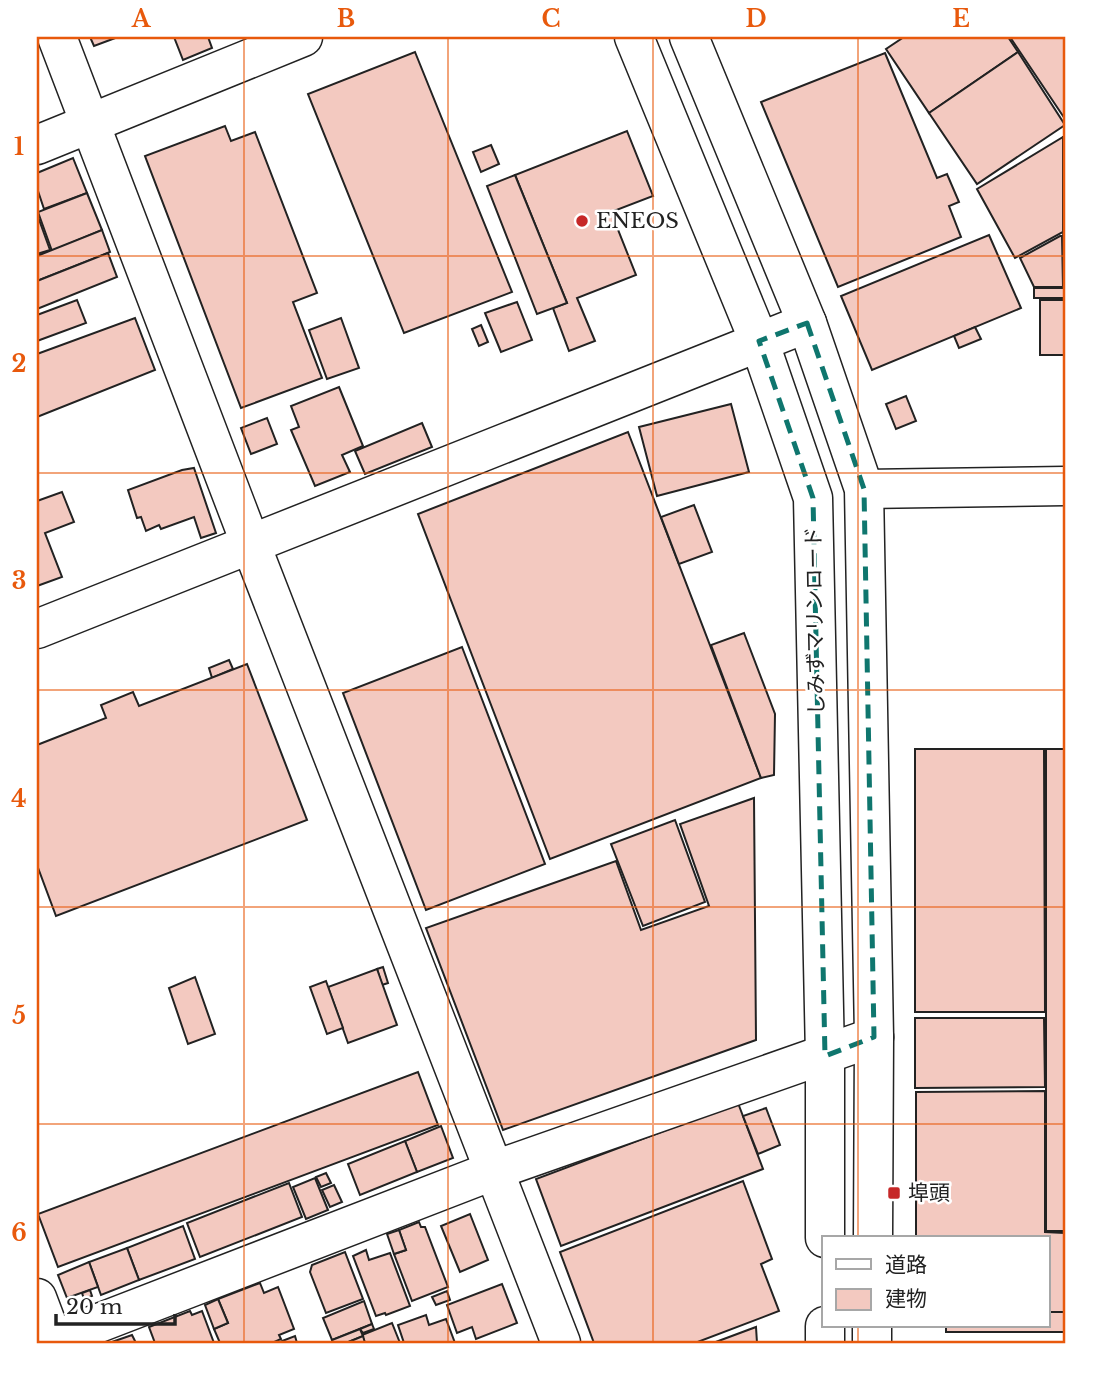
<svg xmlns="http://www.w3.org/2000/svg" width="1102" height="1380" font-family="'Libre Baskerville','Noto Sans JP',serif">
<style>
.building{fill:#f3c9c0;stroke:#222;stroke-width:2}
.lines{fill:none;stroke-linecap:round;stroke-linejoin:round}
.minor-casing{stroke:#222;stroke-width:41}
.highway-casing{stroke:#222;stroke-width:41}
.minor{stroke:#fff;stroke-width:38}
.highway{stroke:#fff;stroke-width:38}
.marked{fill:none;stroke:#0f766e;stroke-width:5;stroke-dasharray:14 9;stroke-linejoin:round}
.grid{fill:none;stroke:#e8590c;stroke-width:2;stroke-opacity:0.55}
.poi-dot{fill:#c62828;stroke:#fff;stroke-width:2.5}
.labels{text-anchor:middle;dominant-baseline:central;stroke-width:5;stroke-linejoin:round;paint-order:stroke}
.poi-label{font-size:21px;fill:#222;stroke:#fff;text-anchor:start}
.street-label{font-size:21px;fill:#222;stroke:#fff}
.neatline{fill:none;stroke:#e8590c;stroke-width:2.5}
.grid-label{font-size:23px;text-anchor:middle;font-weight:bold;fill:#e8590c}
</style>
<rect width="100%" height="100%" fill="#fff"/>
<!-- building -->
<g class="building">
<polygon points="90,37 118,37 94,46"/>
<polygon points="174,37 208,37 212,48 183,60"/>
<polygon points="904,37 1008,37 1018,52 929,113 886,49"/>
<polygon points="1010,37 1065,37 1065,119"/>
<polygon points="415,52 512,292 404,333 308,94"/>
<polygon points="1018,52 1065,125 977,184 929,113"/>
<polygon points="885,53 937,178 947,174 959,202 949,206 961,237 838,287 761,102"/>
<polygon points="225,126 231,141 255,132 317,293 293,302 322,378 241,408 145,156"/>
<polygon points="627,131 653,196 611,212 636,275 577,298 595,341 569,351 553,308 567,303 515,175"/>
<rect x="1063" y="137" width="2" height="78"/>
<polygon points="1063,137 1063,232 1015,258 977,189"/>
<polygon points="491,145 499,164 481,172 473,152"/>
<polygon points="73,158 87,193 44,209 37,188 37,173"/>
<polygon points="515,175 567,303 537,314 487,186"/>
<polygon points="87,193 102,230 52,251 38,212"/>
<polygon points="37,214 50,250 37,254"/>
<polygon points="1063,225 1065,225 1065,298 1034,298 1034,288 1064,288"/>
<polygon points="102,230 110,252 37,281 37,256"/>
<polygon points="989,235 1021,308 872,370 841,296"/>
<polygon points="1060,236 1062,236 1063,287 1034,287 1020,258"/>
<polygon points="108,253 117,277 37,309 37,281"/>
<polygon points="77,300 86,323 37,341 37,315"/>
<rect x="1040" y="300" width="25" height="55"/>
<polygon points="517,302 532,340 501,352 485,313"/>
<polygon points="135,318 155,370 37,417 37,354"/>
<polygon points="341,318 359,368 327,379 309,330"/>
<polygon points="481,325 488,342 479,346 472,329"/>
<polygon points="975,327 981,339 959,348 954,336"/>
<polygon points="339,387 363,446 342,455 350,472 315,486 291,430 299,427 291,406"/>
<polygon points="906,396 916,421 896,429 886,404"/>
<polygon points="731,404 749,472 657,496 639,427"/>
<polygon points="267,418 277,444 251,454 241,428"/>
<polygon points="422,423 432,447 365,474 355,451"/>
<polygon points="628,432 761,778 550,859 418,514"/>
<polygon points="194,468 216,533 201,538 194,517 161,529 159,525 146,531 141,517 137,518 128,490 182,470"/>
<polygon points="62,492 74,522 45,533 62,577 37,586 37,501"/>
<polygon points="694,505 712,552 679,564 661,517"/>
<polygon points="744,633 775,714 774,775 761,778 711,645"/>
<polygon points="462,647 545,864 426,910 343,693"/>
<polygon points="229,660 233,669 212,678 209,668"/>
<polygon points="247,664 307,820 56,916 37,865 37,745 106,718 101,705 133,692 139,706"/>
<polygon points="915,749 1044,749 1045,1012 915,1012"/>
<rect x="1046" y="749" width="19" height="482"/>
<polygon points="754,798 756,1040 503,1130 426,928 616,861 641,930 709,906 680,824"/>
<polygon points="675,820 705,902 643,926 611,844"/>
<polygon points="383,967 388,983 382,985 377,969"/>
<polygon points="377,969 397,1025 348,1043 328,987"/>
<polygon points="195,977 215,1034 188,1044 169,988"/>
<polygon points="326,981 343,1028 327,1034 310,987"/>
<polygon points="915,1018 1044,1018 1045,1087 915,1088"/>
<polygon points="418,1072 438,1125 58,1267 38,1214"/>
<polygon points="1045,1091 1045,1232 1065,1233 1065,1312 1048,1312 1048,1238 916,1238 916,1092"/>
<polygon points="738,1103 763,1169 561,1246 536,1179"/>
<polygon points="766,1108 780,1145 758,1154 743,1116"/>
<polygon points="441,1126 453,1158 417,1172 405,1141"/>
<polygon points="405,1141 417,1172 360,1195 348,1164"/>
<polygon points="326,1173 331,1183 321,1187 316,1177"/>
<polygon points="315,1178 328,1210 306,1219 293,1187"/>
<polygon points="743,1181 772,1259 761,1264 779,1311 695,1343 594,1343 560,1252"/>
<polygon points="289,1183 302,1217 200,1257 187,1223"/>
<polygon points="334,1185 342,1202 330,1207 322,1190"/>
<polygon points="470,1214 488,1260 460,1272 441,1226"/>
<polygon points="419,1222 421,1227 425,1227 448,1287 412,1301 394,1254 406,1250 399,1230"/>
<polygon points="183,1226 195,1259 139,1280 127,1248"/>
<polygon points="399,1230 406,1250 394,1254 387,1234"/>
<polygon points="127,1248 139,1280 101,1295 89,1262"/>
<polygon points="366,1250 369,1260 390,1253 410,1306 386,1315 385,1313 376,1316 353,1256"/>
<polygon points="345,1252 363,1299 326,1313 310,1272 312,1265"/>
<polygon points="89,1262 98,1287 67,1298 58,1275"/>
<polygon points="260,1283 264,1293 278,1287 294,1329 279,1335 281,1339 272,1343 220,1343 214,1329 228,1323 218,1299"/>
<polygon points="502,1284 517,1323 476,1339 472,1327 457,1333 447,1305"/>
<polygon points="90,1290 92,1296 84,1299 82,1293"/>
<polygon points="447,1291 450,1300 436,1305 432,1297"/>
<polygon points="218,1299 228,1323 214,1329 205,1305"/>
<polygon points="364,1301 372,1324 332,1340 323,1318"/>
<polygon points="190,1311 192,1315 202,1311 214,1343 155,1343 149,1327"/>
<polygon points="1048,1312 1065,1312 1065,1332 946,1332 946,1326 1048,1326"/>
<polygon points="426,1315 429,1325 446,1319 455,1343 404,1343 398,1325"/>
<polygon points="392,1323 400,1343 365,1343 362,1335"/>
<polygon points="372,1324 374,1329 363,1333 360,1329"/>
<polygon points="756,1327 757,1343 713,1343"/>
<polygon points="360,1329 363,1336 346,1343 333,1343 332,1340"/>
<polygon points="132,1335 136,1343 109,1343"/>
<polygon points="295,1336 297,1343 277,1343"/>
<polygon points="363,1336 365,1343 346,1343"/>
</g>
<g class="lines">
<!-- minor casing -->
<g class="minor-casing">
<g id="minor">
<polyline points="57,37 251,545 561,1343"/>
<polyline points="37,145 303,37"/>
<polyline points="864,489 1065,486"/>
<polyline points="37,629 807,323"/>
<polyline points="37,1298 54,1343"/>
<polyline points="47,1343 495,1170 874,1037"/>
</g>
</g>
<!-- highway casing -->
<g class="highway-casing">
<g id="highway">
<polyline points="634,37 759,341 813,498 825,1056 825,1238"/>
<polyline points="689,37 807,323 864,489 874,1037 873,1238"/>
<polyline points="825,1326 825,1343"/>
<polyline points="872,1343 872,1326"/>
</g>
</g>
<!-- minor -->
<use href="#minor" class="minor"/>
<!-- highway -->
<use href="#highway" class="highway"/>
</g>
<!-- marked area -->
<path class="marked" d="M807,323L864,489L874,1037L825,1056L813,498L759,341Z"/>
<!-- grid -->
<path class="grid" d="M244,37V1343M448,37V1343M653,37V1343M858,37V1238M37,256H1065M37,473H1065M37,690H1065M37,907H1065M37,1124H1065M858,1326V1343"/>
<!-- markers -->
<g class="poi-dot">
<circle cx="582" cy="221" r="7"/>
<rect x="887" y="1186" width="14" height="14" rx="3.5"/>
</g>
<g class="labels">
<!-- poi labels -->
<g class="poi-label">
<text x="596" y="221">ENEOS</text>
<text x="908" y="1193">埠頭</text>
</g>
<!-- street labels -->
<g class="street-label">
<text transform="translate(815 621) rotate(-91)">しみずマリンロード</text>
</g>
</g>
<!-- border -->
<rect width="1102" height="1380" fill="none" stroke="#ffffff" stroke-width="77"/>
<!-- legend -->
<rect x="822" y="1236" width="228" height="91" fill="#ffffff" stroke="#a7a7a7" stroke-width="2"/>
<rect x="836" y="1259" width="35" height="10" fill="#ffffff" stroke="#a7a7a7" stroke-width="2"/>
<text x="885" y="1272" font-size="21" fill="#222222">道路</text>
<rect x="836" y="1289" width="35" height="21" fill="#f3c9c0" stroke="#a7a7a7" stroke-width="2"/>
<text x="885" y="1306" font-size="21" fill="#222222">建物</text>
<!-- scale -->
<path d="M56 1314v10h119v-10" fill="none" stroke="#222222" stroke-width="3.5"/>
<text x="66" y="1314" font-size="21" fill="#222222" stroke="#ffffff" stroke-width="5" paint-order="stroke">20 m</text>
<rect x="38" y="38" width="1026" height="1304" class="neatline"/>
<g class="grid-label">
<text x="141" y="27">A</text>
<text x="346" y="27">B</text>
<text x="551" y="27">C</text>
<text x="756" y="27">D</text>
<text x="961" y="27">E</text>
<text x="19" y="155">1</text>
<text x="19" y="372">2</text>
<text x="19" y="589">3</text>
<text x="19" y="807">4</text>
<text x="19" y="1024">5</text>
<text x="19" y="1241">6</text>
</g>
</svg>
